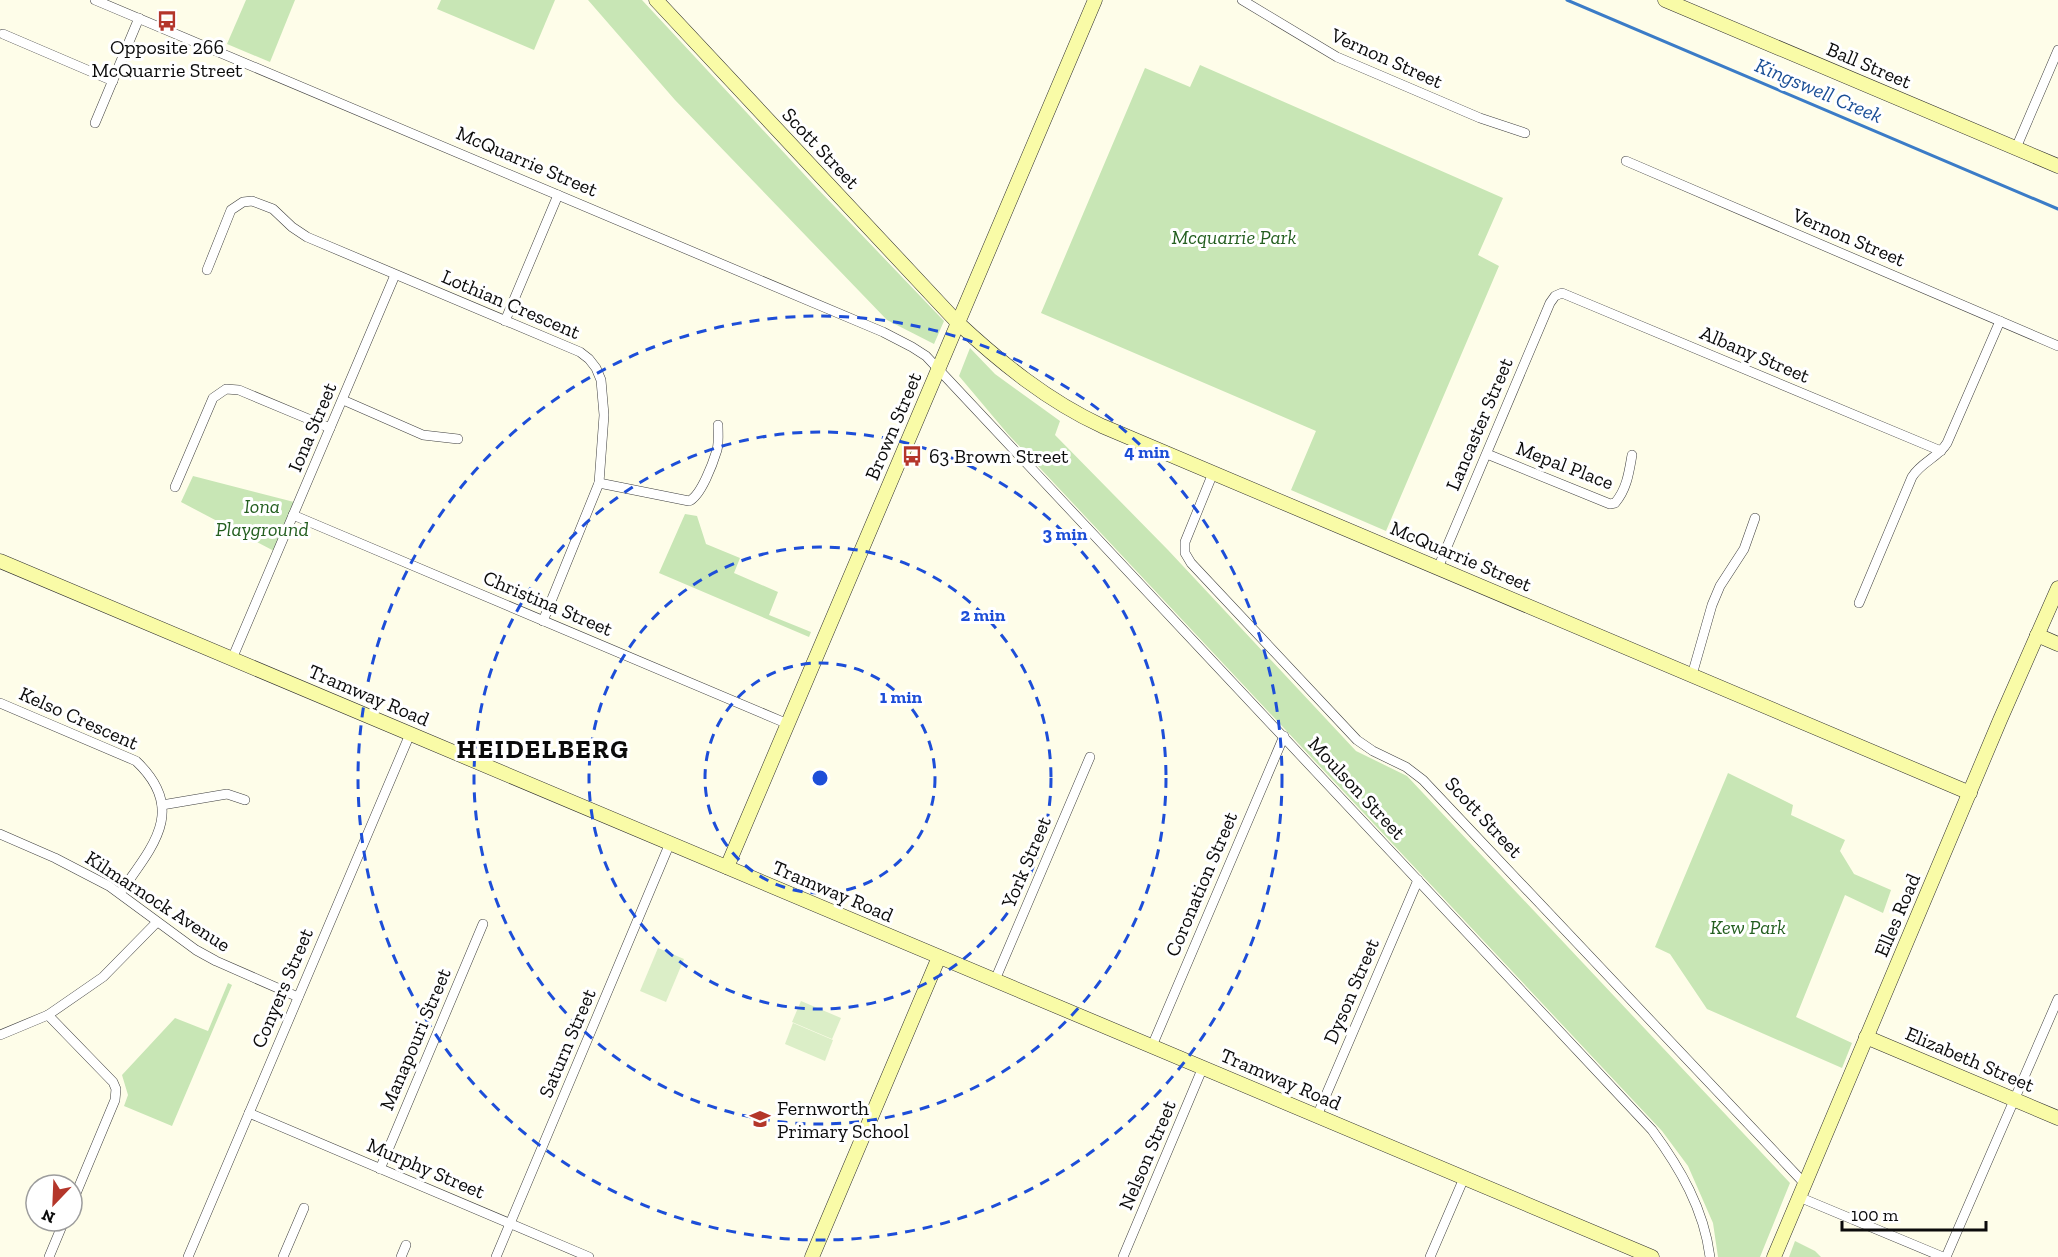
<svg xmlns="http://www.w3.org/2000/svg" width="2058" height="1257" font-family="'Zilla Slab',serif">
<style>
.green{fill:#c8e6b5}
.pitch{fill:#dbeec7}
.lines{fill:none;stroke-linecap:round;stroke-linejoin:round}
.stream{stroke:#3b7cc7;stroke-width:3}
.street-casing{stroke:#3e3e3e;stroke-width:10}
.secondary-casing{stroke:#2d2d2d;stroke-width:15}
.street{stroke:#fff;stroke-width:9}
.secondary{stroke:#f9fba7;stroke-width:14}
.ring{fill:none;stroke:#1d4ed8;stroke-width:3;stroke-dasharray:10 8}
.labels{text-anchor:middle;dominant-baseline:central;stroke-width:6;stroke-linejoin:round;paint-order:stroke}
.poi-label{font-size:20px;fill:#0b0b0b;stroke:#fff;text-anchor:start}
.street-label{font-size:20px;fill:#0b0b0b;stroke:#fff}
.park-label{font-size:20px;font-style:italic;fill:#235e1f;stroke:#fff}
.water-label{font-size:21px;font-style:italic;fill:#1b4f96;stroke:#fff}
.district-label{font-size:26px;font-weight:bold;letter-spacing:1.5px;fill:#0b0b0b;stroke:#fff}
.centre{fill:#1d4ed8;stroke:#fff;stroke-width:3}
.ring-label{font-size:18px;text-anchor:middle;font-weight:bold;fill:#1d4ed8;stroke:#fff;stroke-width:6;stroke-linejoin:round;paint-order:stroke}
</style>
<rect width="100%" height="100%" fill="#fefde9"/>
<!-- green -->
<g class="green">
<polygon points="246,0 295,0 270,62 227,44"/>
<polygon points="441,0 555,0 534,50 437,9"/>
<polygon points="588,0 642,0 814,185 944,321 934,344 887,320 675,100"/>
<polygon points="1200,65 1503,198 1478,255 1499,266 1386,531 1291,490 1316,431 1041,313 1145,68 1190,87"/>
<polygon points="970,348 995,374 1060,421 1055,435 1168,550 1356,751 1407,776 1790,1183 1760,1257 1718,1257 1713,1223 1688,1166 1662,1131 1007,433 959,376"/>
<polygon points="193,476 294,502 274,551 181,502"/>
<polygon points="685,514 697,516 706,544 740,558 734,573 778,592 769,615 811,632 809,637 659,573"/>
<polygon points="1728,773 1793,805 1791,815 1845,840 1840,851 1854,874 1891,890 1883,913 1845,895 1796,1017 1852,1043 1842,1068 1707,1009 1670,954 1655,947"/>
<polygon points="228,983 232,985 172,1126 124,1106 128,1095 122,1075 175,1018 208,1031"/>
<polygon points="1795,1241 1815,1251 1821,1257 1789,1257"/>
</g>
<!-- pitch -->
<g class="pitch">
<polygon points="658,948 684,959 666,1002 640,991"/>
<polygon points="801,1001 841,1018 832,1039 792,1022"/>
<polygon points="793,1023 833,1040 825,1061 785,1044"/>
</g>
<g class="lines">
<!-- stream -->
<polyline class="stream" points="1567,0 2058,209"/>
<!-- street casing -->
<g class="street-casing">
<g id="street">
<path d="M95,0L883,332L912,347L926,356L1652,1130C1680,1168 1704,1209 1710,1257"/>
<polyline points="1242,0 1337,57 1480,118 1525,133"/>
<polyline points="3,34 113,81"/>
<polyline points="95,123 139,18"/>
<polyline points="2016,148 2058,50"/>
<polyline points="1626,161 2058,346"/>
<polyline points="207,270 231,210 243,202 252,201 273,209 292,227 307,237 580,352 589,359 596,368 601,380 604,415 599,483 543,621"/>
<polyline points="505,321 558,195"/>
<polyline points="343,400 423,435 458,439"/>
<path d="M1487,454L1610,504L1615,503C1627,489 1629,472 1632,455"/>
<polyline points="1213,473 1185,542 1185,553 1191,563 1357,740 1373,751 1406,767 1423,780 1805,1184"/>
<path d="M599,483L689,501C701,496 713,463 717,450C719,442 718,433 718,425"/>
<polyline points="175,487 213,398 226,389 239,390 330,428"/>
<polyline points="293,515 788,724"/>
<polyline points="1438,568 1550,303 1555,296 1562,293 1941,451"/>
<path d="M1859,603L1912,477C1921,462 1939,457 1947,443L2000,321"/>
<polyline points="232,659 395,275"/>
<polyline points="1692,675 1712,605 1720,586 1744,549 1755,518"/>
<path d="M0,703L136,761C188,810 152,847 120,893"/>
<polyline points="162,805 227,794 245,800"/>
<polyline points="0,834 55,858 109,886 196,950 216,961 298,997"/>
<polyline points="995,980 1090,757"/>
<polyline points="48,1015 113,1082 116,1089 115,1100 72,1203"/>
<polyline points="0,1035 48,1015 103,977 157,922"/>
<polyline points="1152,1046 1284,736"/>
<polyline points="249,1113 589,1257"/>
<polyline points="1317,1116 1418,880"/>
<polyline points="380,1169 483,924"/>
<polyline points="1799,1197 1943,1257"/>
<polyline points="49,1257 64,1221"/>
<polyline points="188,1257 410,734"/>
<polyline points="283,1257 304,1208"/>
<polyline points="401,1257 406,1245"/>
<polyline points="496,1257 670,843"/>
<polyline points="1123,1257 1203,1067"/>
<polyline points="1430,1257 1464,1178"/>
<polyline points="1946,1257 2058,999"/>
</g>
</g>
<!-- secondary casing -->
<g class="secondary-casing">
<g id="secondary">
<path d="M656,0L957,322C1001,363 1048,401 1102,426L1970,793"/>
<polyline points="1665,0 2058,166"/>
<polyline points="0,561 1652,1257"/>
<polyline points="2037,635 2058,644"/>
<polyline points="727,867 1095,0"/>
<polyline points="1866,1037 2058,1118"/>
<polyline points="812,1257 939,957"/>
<polyline points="1774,1257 2000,720 2058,588"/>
</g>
</g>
<!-- street -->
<use href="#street" class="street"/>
<!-- secondary -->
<use href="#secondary" class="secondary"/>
</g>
<!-- distance rings -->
<g class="ring">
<circle cx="820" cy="778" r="115"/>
<circle cx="820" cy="778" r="231"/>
<circle cx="820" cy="778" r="346"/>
<circle cx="820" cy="778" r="462"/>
</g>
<!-- icons -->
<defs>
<g id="bus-bare" transform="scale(1.62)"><path d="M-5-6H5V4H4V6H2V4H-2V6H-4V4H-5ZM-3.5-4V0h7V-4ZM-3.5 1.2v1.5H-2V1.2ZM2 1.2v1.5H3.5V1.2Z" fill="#b4362a" stroke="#fff" stroke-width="2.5" paint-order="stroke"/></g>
<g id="school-bare" transform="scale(1.62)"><path d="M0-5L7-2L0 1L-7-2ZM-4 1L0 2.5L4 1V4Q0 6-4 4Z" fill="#b4362a" stroke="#fff" stroke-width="2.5" paint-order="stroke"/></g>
</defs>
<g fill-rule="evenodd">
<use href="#bus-bare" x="167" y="21"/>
<use href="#bus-bare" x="912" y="456"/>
<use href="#school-bare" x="760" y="1119"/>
</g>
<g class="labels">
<!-- poi labels -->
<g class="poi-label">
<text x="167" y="47" text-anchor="middle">Opposite 266<tspan x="167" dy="23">McQuarrie Street</tspan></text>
<text x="929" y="456">63 Brown Street</text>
<text x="777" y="1108">Fernworth<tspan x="777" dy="23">Primary School</tspan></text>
</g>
<!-- street labels -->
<g class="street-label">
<text transform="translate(1387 58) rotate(24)">Vernon Street</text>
<text transform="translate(1869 65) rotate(23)">Ball Street</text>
<text transform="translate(821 148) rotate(47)">Scott Street</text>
<text transform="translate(527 161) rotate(23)">McQuarrie Street</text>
<text transform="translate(1849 237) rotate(23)">Vernon Street</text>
<text transform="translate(511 304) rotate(23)">Lothian Crescent</text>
<text transform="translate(1755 354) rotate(23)">Albany Street</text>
<text transform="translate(1479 424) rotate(-67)">Lancaster Street</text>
<text transform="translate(893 426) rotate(-67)">Brown Street</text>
<text transform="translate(312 427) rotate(-67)">Iona Street</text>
<text transform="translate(1565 465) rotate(21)">Mepal Place</text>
<text transform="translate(1461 556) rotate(23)">McQuarrie Street</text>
<text transform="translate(548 603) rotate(23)">Christina Street</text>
<text transform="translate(369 695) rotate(23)">Tramway Road</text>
<text transform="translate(79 718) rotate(24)">Kelso Crescent</text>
<text transform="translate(1357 788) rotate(47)">Moulson Street</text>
<text transform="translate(1484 817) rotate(47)">Scott Street</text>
<text transform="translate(1026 862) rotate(-67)">York Street</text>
<text transform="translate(1201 884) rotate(-67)">Coronation Street</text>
<text transform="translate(833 891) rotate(23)">Tramway Road</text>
<text transform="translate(158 901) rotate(33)">Kilmarnock Avenue</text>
<text transform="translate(1897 915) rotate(-67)">Elles Road</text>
<text transform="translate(282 988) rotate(-67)">Conyers Street</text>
<text transform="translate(1351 991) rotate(-67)">Dyson Street</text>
<text transform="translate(415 1039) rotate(-67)">Manapouri Street</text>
<text transform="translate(567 1043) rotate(-67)">Saturn Street</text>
<text transform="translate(1970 1059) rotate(23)">Elizabeth Street</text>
<text transform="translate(1281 1079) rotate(23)">Tramway Road</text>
<text transform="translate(1147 1155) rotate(-67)">Nelson Street</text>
<text transform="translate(426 1168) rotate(23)">Murphy Street</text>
</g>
<!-- park labels -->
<g class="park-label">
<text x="1234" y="237">Mcquarrie Park</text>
<text x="262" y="506">Iona<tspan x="262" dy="23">Playground</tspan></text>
<text x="1748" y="927">Kew Park</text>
</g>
<!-- water labels -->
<g class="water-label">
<text transform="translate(1819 90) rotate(23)">Kingswell Creek</text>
</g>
<!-- district labels -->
<g class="district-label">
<text x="543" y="749">HEIDELBERG</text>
</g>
</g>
<circle cx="820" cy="778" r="9" class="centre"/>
<g class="ring-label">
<text x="1147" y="458">4 min</text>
<text x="1065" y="540">3 min</text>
<text x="983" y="621">2 min</text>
<text x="901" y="703">1 min</text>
</g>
<!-- north arrow -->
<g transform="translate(54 1203) rotate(203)"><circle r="28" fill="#ffffff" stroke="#9d9d9d" stroke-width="1.5"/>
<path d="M0-4.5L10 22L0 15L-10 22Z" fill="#b4362a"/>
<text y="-9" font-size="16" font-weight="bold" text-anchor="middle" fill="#0b0b0b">N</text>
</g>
<!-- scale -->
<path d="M1842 1221v9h144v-9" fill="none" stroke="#0b0b0b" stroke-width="3"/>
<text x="1851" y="1221" font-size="18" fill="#0b0b0b" stroke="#ffffff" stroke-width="4.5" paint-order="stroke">100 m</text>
</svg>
